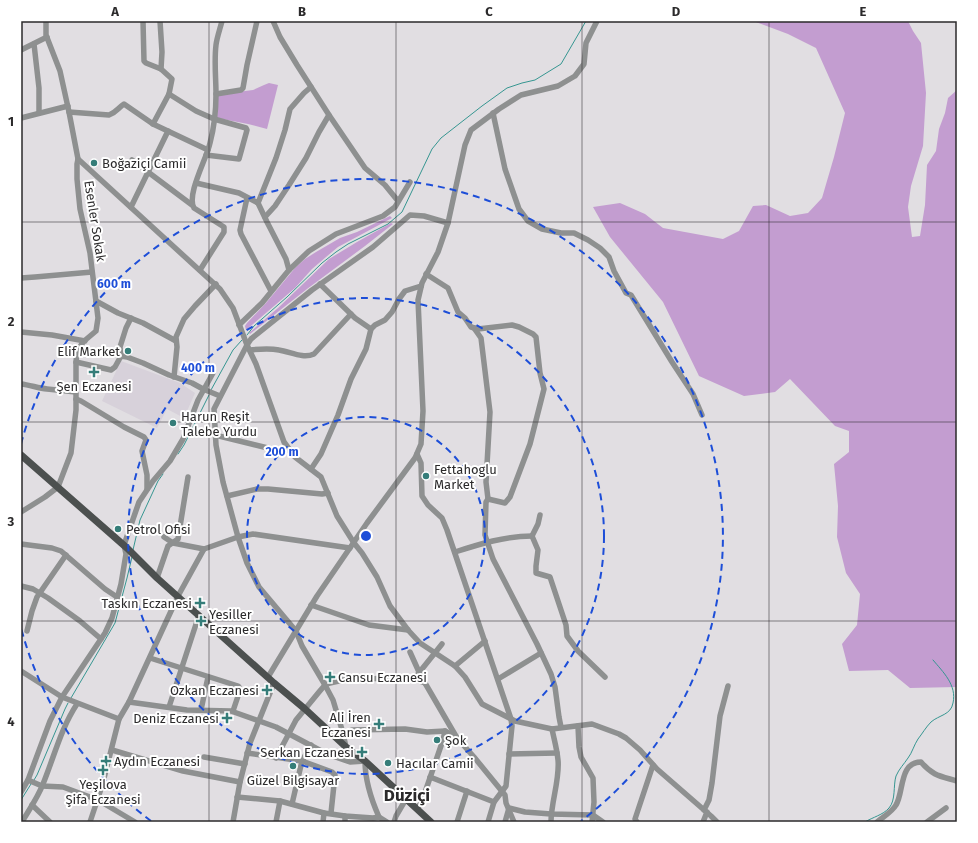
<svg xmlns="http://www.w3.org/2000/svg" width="978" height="843" font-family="'Fira Sans',sans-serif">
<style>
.built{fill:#d7d1da}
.green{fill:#c39dd0}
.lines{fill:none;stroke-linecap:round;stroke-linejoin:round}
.stream{stroke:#369691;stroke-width:1}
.minor{stroke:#8e9090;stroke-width:5.5}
.major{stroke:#4c504f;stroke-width:7}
.grid{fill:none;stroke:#2b2a2b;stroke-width:1;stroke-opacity:0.55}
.ring{fill:none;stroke:#1d4ed8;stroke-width:2;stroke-dasharray:7 5}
.poi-dot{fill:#357d79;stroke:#fff;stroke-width:1.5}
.labels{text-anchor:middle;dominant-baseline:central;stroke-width:4;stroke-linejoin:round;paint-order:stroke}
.poi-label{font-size:13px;fill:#2b2a2b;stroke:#fff;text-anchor:start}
.street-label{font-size:13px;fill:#2b2a2b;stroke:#fff}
.district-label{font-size:17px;font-weight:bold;fill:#2b2a2b;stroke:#fff}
.centre{fill:#1d4ed8;stroke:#fff;stroke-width:2}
.ring-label{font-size:12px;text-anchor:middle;font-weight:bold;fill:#1d4ed8;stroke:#fff;stroke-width:4;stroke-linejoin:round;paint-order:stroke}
.neatline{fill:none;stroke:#2b2a2b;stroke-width:1.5}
.grid-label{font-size:13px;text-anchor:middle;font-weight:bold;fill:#2b2a2b}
</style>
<rect width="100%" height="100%" fill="#e1dee2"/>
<!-- built -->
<polygon class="built" points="121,361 180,383 195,393 184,418 167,409 157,428 102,401"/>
<!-- green -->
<g class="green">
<polygon points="753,21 908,21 913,31 921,43 926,93 923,146 911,186 908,207 912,237 920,236 925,205 927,165 936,151 939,129 945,113 948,98 957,90 957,687 910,688 888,670 849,671 842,644 857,625 860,594 846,573 837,537 838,506 834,464 849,452 849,431 835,426 790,379 775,392 744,396 699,376 663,302 610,237 593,207 620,203 645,214 663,228 723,239 739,231 753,206 766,205 790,216 808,213 822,198 834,157 845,113 816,48 788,34"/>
<polygon points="269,83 278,85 267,129 248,124 217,118 218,96 222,94 253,90 264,85"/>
<polygon points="390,216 392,218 338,247 326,257 312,269 295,288 246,330 245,326 247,323 266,303 295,268 305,259 316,252 340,238 357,232"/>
<polygon points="391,223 393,224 365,246 307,289 250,334 249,333 278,308 329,259 357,242"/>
</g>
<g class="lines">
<!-- stream -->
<g class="stream">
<polyline points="247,335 254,326 287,297 322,263 336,252 348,244 388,224 402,212 432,149 441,138 482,106 507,88 522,83 535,80 561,64 586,21"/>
<polyline points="211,390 233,350 242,340"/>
<polyline points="178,454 184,445 209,395"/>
<polyline points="133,550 140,520 158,481 163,474"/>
<polyline points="71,698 115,623 127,578 132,557"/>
<polyline points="34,780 37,775 65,709 68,703"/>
<polyline points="21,800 31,784"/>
<path d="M865,822C873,817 883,815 889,808C896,800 893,786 896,776C899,769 904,764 908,758C912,753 914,745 918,739C922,734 926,727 931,722C939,715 951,715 953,703C957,685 943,672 933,660"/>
</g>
<!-- minor -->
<g class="minor">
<polyline points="143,21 144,61 146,63 161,69 172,79 169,94 153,124"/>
<polyline points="160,21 162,52 161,69"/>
<polyline points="273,21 280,37 297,65 329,115 365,168 385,185 398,201"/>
<polyline points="34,44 39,88 39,113"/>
<polyline points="21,50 47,37"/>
<polyline points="169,94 196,111 214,119 246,128 247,130 239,159 206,155"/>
<polyline points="216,94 241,90 243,88 247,65 257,21"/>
<path d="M69,112L109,115C117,112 118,108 124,104L153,124L208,150"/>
<polyline points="493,113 505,169 519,209 528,221 542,229 561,233 574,233 588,240 600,248 609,257 614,271 626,293 631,295 672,362 693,394 702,415"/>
<polyline points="21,118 68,106"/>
<polyline points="78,159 220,289 233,308 247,345 256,364 284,442 295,457 321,477 337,516 354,543 362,553 377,577 390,606 408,630 420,643 455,666 465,677 482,704 515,721 552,729 592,724 619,734 626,738 640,750 657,769 711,816 717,822"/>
<polyline points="132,160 192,205"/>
<polyline points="196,183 239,193 258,203 267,222 286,259 289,270"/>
<polyline points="247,198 240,230 241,234 271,291"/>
<polyline points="258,203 276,158 285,130 290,109 304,93 311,87"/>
<polyline points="131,207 168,131"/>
<polyline points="265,217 275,206 289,185 306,158 319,132 329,115"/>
<path d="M200,270L224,232V227L194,208C186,195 207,158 210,143C214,128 216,111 216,94C216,78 214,61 216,45C217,37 220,29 222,21"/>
<polyline points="426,274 448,288 458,312 465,318 471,327 478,329 512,325 519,327 533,334 536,337 540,373 544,389 530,444 510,497 505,503 488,499"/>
<polyline points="21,278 35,277 92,272"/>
<polyline points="320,284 355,318 371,329"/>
<polyline points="96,301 118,313 143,323 176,341"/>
<polyline points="239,325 262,303 289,270 309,251 336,234 383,216 395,207 410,182"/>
<polyline points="474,328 481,338 490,412 486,482 488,499 486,502 485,535 493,559 537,644 551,674 555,687 559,717 561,727"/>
<polyline points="21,332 52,335 85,341"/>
<path d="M250,350C259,349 269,348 279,350C291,352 303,359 314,354L351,314"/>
<polyline points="121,356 120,347 126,328 131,318"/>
<polyline points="76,362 111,370 115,367 121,356 127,357 143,363 169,375 192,383 203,389 220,396"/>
<polyline points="174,377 177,347 176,337 184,319 195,306 216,284"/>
<path d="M21,384C30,385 38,388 47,389C56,390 66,391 76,392"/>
<polyline points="76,399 81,401 124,427 144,437 146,440 142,451 147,475 147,489"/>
<polyline points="215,435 276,450 290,450"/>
<polyline points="417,454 421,463 422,496 428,505 442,518 447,530 511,719 512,726 506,786 494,802 488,822"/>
<polyline points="311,469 321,454 338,415 351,379 366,349 371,329 375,325 385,320 392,312 399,299 405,291 421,286"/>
<polyline points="227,496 257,489 268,489 322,494 328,493"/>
<polyline points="21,512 45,497 58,487 71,453 76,410 76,362 77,352 83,342 96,331 98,318 90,253 80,209 77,179 77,164 78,159 69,112 60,71 46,35 46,21"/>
<polyline points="532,536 538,550 536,566 536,573 550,577 566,625 567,636 578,651 605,677"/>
<polyline points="532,536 538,524 540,515"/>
<polyline points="164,537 173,543 204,549"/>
<polyline points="21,544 52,548 61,551 105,589 117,597"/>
<path d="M455,552C480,544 505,536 532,536"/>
<polyline points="157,578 168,546 178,539 188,477"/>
<polyline points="21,586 33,589 48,598 80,621 101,639"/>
<polyline points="311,605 369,625 408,630"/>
<polyline points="27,631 32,611 37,597 66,555"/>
<polyline points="410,652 419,672 425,683"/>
<polyline points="150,658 238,686 239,687 238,696 233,711"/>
<polyline points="455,666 485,641"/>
<polyline points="21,671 62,697 119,719"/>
<polyline points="268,677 317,596 367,523 415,458 421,444 423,411 418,300 422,283 438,252 448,223 465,145 471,130 499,109 521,95 558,86 575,76 584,64 586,43 597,21"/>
<polyline points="414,679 442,644"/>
<polyline points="498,679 541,653"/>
<path d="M129,702L187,710L231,711L276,727L327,754L350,762L365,761C365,781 371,799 379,817"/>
<polyline points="169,707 199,615"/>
<polyline points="201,710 208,677"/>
<polyline points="578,726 579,747 581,757 593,778 594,802 592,822"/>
<polyline points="335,737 352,730 405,729 427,732 445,731 457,738 474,757 505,795 506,803 514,822"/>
<polyline points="346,747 343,733 333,700 325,685 302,646 296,631 259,587 247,563 238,537 223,482 216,445 214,409 247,345 251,339 312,290 373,247 410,215 424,216 448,223"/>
<polyline points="112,750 183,771 240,782"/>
<polyline points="247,753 302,761 332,772 335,775 331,813"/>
<polyline points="509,754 557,753"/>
<polyline points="204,757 245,764"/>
<polyline points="276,758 296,720 319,692 325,685 330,683 343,680 389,678 414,679 425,683 457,738"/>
<polyline points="430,777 494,802"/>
<polyline points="28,780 42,786 63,787 98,800 135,822"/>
<polyline points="21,792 28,780 50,721 62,697 105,633 112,618 121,584 126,554 124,545 139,502 153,481 170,461 183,439 198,400 213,373"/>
<polyline points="237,797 280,801 324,813 345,816 373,818 379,817 387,822"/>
<polyline points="292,804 302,761 311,745"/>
<polyline points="32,805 50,822"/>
<polyline points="417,809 422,801 443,740 445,731"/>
<polyline points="704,810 709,800 712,783 720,716 728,686"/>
<path d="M22,822C29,810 38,797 43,784C54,757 61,728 77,704"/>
<polyline points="90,822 102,786 119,719 129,702 178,596 204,549 238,537 253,534 350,548"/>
<polyline points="233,822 240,782 250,743 274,683"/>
<polyline points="276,822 280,801"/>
<polyline points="323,822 324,813"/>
<polyline points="345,822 345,816"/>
<polyline points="394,822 396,816 406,799"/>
<polyline points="457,822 467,791"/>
<polyline points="505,822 509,808 525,812 551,814 593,815 603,822"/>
<path d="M551,822C551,802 560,779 558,760C557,749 554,739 552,729"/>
<polyline points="637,822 635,819 653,765"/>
<polyline points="703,822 707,812"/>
<path d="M877,822C883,817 892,812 896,805C904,792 899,762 921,762C933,776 940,776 957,781"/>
<polyline points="927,822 946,808"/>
</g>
<!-- major -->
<polyline class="major" points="21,455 127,548 157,578 274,683 305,709 346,747 365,761 431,822"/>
</g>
<!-- grid -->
<path class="grid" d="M209,21V822M396,21V822M582,21V822M769,21V822M21,222H957M21,422H957M21,621H957"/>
<!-- distance rings -->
<g class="ring">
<circle cx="366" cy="536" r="119"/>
<circle cx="366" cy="536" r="238"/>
<path d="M151 821A357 357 0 0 1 21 628M21 444A357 357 0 1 1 581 821"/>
</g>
<!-- markers -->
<g class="poi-dot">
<circle cx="94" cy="163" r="4"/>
<circle cx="128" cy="351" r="4"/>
<path d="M92 366h4v4h4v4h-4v4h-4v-4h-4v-4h4z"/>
<circle cx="173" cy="423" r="4"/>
<circle cx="426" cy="476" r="4"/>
<circle cx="118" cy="529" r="4"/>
<path d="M198 597h4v4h4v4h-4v4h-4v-4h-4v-4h4z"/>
<path d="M199 615h4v4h4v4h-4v4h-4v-4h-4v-4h4z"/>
<path d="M328 671h4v4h4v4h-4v4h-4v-4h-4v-4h4z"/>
<path d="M265 684h4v4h4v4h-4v4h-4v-4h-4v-4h4z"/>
<path d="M225 712h4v4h4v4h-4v4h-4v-4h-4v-4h4z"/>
<path d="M377 718h4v4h4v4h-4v4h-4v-4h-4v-4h4z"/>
<circle cx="437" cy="740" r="4"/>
<path d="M360 746h4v4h4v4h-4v4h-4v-4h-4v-4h4z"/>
<path d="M104 755h4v4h4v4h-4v4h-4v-4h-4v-4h4z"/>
<circle cx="388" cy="763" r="4"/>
<circle cx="293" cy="766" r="4"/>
<path d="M101 764h4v4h4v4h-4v4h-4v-4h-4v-4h4z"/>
</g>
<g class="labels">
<!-- poi labels -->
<g class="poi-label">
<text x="102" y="163">Boğaziçi Camii</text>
<text x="120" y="351" text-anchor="end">Elif Market</text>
<text x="94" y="386" text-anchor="middle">Şen Eczanesi</text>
<text x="181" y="416">Harun Reşit<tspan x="181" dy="15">Talebe Yurdu</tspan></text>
<text x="434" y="469">Fettahoglu<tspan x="434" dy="15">Market</tspan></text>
<text x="126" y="529">Petrol Ofisi</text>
<text x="192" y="603" text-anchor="end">Taskın Eczanesi</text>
<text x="209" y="614">Yesiller<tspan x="209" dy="15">Eczanesi</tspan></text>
<text x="338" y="677">Cansu Eczanesi</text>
<text x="259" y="690" text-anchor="end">Ozkan Eczanesi</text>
<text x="371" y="717" text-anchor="end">Ali İren<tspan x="371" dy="15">Eczanesi</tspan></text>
<text x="219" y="718" text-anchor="end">Deniz Eczanesi</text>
<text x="445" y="740">Şok</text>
<text x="354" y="752" text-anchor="end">Serkan Eczanesi</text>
<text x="114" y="761">Aydın Eczanesi</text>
<text x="396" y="763">Hacılar Camii</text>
<text x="293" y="780" text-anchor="middle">Güzel Bilgisayar</text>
<text x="103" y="784" text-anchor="middle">Yeşilova<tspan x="103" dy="15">Şifa Eczanesi</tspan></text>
</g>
<!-- street labels -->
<g class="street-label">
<text transform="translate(95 221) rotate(81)">Esenler Sokak</text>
</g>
<!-- district labels -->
<g class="district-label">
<text x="407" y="795">Düziçi</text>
</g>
</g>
<circle cx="366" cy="536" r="6" class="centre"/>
<g class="ring-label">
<text x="114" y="288">600 m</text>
<text x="198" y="372">400 m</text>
<text x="282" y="456">200 m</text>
</g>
<!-- border -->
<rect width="978" height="843" fill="none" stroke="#ffffff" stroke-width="44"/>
<rect x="22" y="22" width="934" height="799" class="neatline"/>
<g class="grid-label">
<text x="115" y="16">A</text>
<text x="302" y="16">B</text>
<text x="489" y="16">C</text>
<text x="676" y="16">D</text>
<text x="863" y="16">E</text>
<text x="11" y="126">1</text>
<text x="11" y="326">2</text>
<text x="11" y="526">3</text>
<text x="11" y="726">4</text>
</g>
</svg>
